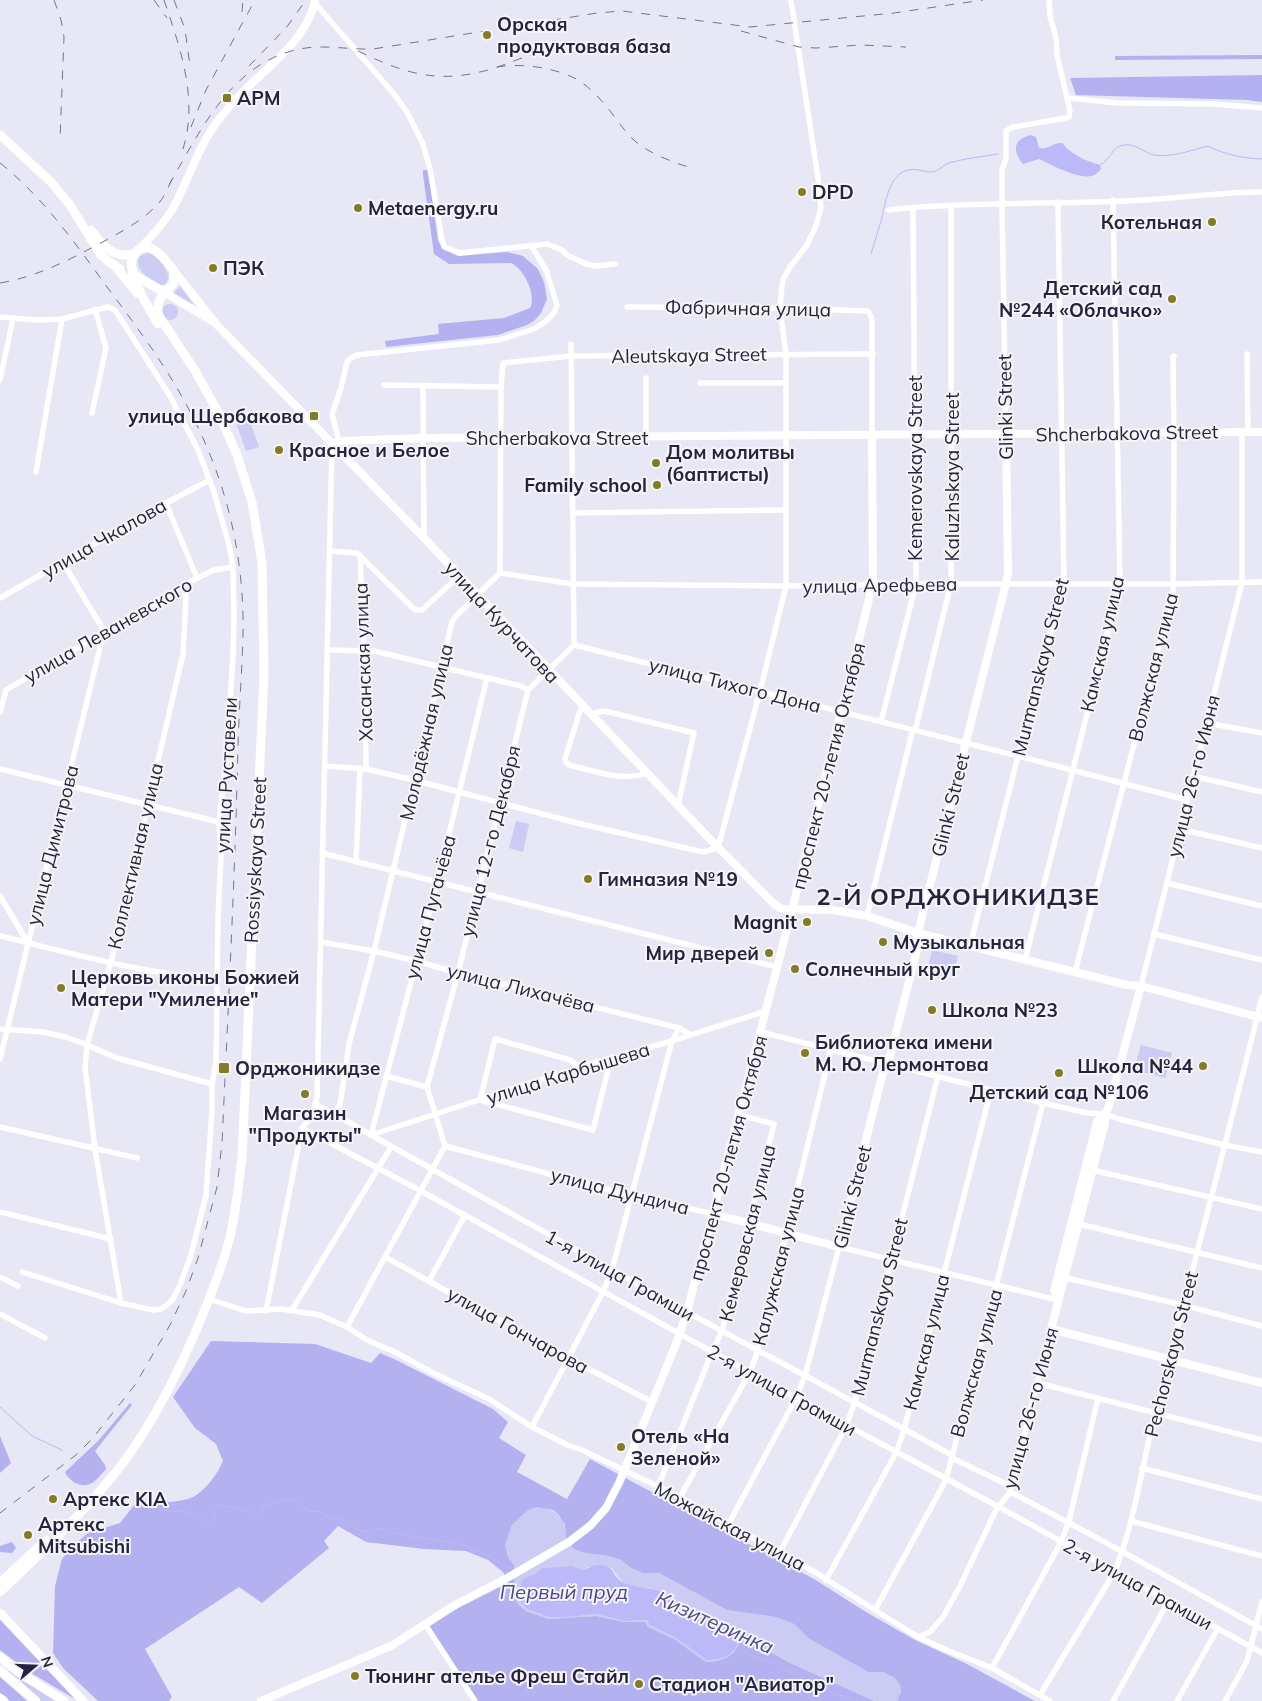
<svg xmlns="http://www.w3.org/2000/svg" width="1262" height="1701" font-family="Mulish,sans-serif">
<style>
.green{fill:#cbcbf4;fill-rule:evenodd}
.forest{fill:#b3b1ef}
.water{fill:#bbb9f7}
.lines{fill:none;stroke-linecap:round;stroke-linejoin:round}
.stream{stroke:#bbb9f7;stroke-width:1}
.street{stroke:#fff;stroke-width:5.5}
.secondary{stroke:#fff;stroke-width:8}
.primary{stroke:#fff;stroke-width:9}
.rail{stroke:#75748a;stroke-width:1;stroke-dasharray:9 9;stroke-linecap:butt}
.poi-dot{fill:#827c23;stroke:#f5f5f5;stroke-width:2}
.labels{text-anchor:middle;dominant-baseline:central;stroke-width:4;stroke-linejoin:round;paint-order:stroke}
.poi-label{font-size:19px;font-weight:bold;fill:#25233f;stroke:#f5f5f5;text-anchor:start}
.street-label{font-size:19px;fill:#25233f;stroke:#f5f5f5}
.water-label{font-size:20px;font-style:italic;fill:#4d458e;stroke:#f5f5f5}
.district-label{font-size:24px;font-weight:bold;letter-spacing:1px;fill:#25233f;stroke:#f5f5f5}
</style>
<rect width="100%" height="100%" fill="#e7e7f6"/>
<!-- green -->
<g class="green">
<path d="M148,253C158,255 167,268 169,278L166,284L160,285C150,278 132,270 140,256Z"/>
<polygon points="180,286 194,305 173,294"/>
<circle cx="170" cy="312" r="8"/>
<polygon points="248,416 259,447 246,451 235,420"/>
<polygon points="516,821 529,824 523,852 509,848"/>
<polygon points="932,950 958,956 955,968 948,966 945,980 926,975"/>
<polygon points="1141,1045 1172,1053 1165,1078 1134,1070"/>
<path d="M536,1507C558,1510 565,1516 566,1538L585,1553L609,1556L621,1560L631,1568L643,1572L659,1573L727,1610L776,1617L794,1624L808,1638L868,1672H883L895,1678L900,1685L901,1692L897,1701H874L788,1662L758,1645L738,1648L727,1659L706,1662L674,1639L648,1627L645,1622H624L596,1616L549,1619L526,1611L518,1604L515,1598L514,1565L508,1557L505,1545L512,1525L527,1511ZM572,1566L583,1570L588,1567L612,1568C628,1594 638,1584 661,1591L724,1634L734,1639L675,1637L650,1625L647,1620L626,1621L596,1614L568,1617H549L527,1609L521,1602L519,1592L525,1578L535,1574L542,1568Z"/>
<polygon points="0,1665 57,1701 39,1701"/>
</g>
<!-- forest -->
<g class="forest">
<polygon points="1262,55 1262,59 1115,60 1115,56"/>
<polygon points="1262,75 1262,102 1248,100 1076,95 1070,78"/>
<path d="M423,170H428L438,240L442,249L458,256L507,252L523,256L538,269L544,282L547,299L541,313L534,321L527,325L498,335L386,347L385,341L439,334L438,324L504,318L530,308C537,295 524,269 511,263L449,264L434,254L423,175Z"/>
<path d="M211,1341L315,1344L371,1363L380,1353L394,1359L493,1409L508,1422L499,1438L526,1455L517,1472L567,1499L590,1459L814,1579L866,1612L915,1640L965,1663L1035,1701H897L901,1692L900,1685L895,1678L883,1672H868L808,1638L794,1624L776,1617L727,1610L659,1573H643L631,1568L621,1560L609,1556L585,1553L574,1549L566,1538L565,1525L559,1515L553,1510L536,1507L527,1511L512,1525L505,1545L508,1557L514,1565L515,1598L518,1604L526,1611L549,1619L596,1616L624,1622H645L648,1627L674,1639L706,1662C721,1661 735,1658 739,1642L758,1645L788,1662L874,1701H474L427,1628L460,1607L508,1583L503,1572L488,1560L466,1551L424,1549L366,1542L338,1526L324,1541L329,1548L262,1603L239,1587L145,1649L172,1697L169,1701H98L63,1668L53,1653L55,1586L62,1559L75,1544L88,1533L120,1523L134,1505C148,1503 182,1503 193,1497C206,1490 218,1473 223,1461L216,1444L195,1428L173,1397Z"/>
<path d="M130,1403L132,1405L95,1451L105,1465L106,1469C101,1474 97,1481 90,1484C80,1488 69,1481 65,1472L98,1441Z"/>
<polygon points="0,1436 11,1463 0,1473"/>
<polygon points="12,1542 16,1548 12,1553 0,1552 0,1546"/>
<polygon points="0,1619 78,1701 28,1671 0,1650"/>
<polygon points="0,1677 27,1701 10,1701 0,1693"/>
</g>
<!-- water -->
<g class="water">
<path d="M1031,135L1036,137L1039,148C1049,150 1053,142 1062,143C1072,155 1086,161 1100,165L1101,169C1099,172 1095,175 1092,176C1077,179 1052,165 1039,159L1023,164C1012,151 1013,139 1031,135Z"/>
<path d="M596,1565C617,1565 609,1573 621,1581C635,1589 647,1587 661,1591L724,1634L734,1639L737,1643C732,1658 721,1658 707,1660L675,1637L650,1625L647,1620L626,1621L596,1614L568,1617H549L527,1609L521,1602L519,1592L521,1583L525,1578L535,1574L542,1568L572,1566L583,1570Z"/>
</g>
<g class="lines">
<!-- stream -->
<g class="stream">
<path d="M1100,165C1110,161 1112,146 1124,145C1135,143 1143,152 1154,155C1171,158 1192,150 1208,146C1226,155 1242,158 1262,159"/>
<path d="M871,254C874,243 878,232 881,221C885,206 888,177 905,171C914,167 923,172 932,172C939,171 943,165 949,163C965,158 982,157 998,154"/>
<polyline points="0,1407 32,1436 62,1450"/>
<path d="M142,1502L170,1512L181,1511L191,1513L200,1517L207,1524L212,1521L218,1505L250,1511L257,1515L262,1511L264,1506C275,1501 286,1499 298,1499L302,1506L310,1512L318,1511L334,1520L340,1519L356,1529L368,1532L380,1528L393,1533L440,1541L451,1542L464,1545L495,1559L515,1571"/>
<polyline points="733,1649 773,1663 819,1688 858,1701"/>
</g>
<!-- street -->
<g class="street">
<polyline points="314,2 394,94 407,112 423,144 430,169 442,240 445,247 460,253 547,244 562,250 567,255 586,264 596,266 615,264"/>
<polyline points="1068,98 1118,103 1215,104 1262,108"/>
<path d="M888,210C973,201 1059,205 1144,200C1183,198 1222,192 1262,192"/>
<polyline points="627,307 780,308 868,311 872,318 872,436"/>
<polyline points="0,317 38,320 62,319 108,307 115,310 170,396 198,450 214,492 229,545 233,567 234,617 233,656 227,750 219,822 221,855 218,918 216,1062 212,1084 212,1111 206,1195 191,1255 180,1285 173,1299 168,1304 161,1309 153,1310 121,1303 22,1272"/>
<polyline points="1247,354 1248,432"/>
<polyline points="646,378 646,437"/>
<polyline points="0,380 13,319"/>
<polyline points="700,383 785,383"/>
<polyline points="384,385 501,387"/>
<polyline points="423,385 424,538"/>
<polyline points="92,413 106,348 95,309"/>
<polyline points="1006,435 1002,204 1002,170 1006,159 1006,131 1013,127 1066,118 1069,117 1070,111 1057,55 1056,38 1050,16 1049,0"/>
<polyline points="339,441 332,414 341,388 347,362 351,358 357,355 499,340 534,329 545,322 554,313 557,305 546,270 532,247"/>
<polyline points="36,472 62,319"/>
<polyline points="166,503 197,578"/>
<polyline points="573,513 785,510"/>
<polyline points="330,551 357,553 415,610 422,610 459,576"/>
<polyline points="360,555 364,650 366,769"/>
<polyline points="500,573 573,584 786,586 916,584 1173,584 1262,582"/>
<polyline points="0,598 166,503 210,480"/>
<polyline points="574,645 1018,756 1187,800"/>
<polyline points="328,650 374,651 521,686 528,690"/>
<path d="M584,707L580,711L565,759L566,762L569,765C595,771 621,782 648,773"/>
<polyline points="0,712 6,690 197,578 214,570 233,567"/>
<polyline points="591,714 603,711 613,713 694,733 678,805"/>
<polyline points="881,722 916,584 913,209"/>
<polyline points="1207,723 1262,733"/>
<polyline points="325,766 366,769 414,780 573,822 703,852 718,848 760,691 786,586 786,354 780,308 782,285 784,278 790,267 807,245 815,228 821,208 818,178 791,0"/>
<polyline points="0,769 219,822"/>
<polyline points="1193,776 1262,792"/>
<polyline points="1180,829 1262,848"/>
<polyline points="322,853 777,967"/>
<polyline points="356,862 360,768"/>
<polyline points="1167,883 1262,906"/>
<polyline points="0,896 28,943"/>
<polyline points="867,916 912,733 916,727 951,583 951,206"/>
<polyline points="1154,934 1262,960"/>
<path d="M0,936C71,953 144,974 218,980"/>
<polyline points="320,942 374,951 416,961 458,973 679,1028 691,1035"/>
<polyline points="970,946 1018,756 1064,582 1058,202"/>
<polyline points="1025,960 1120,583 1113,200"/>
<polyline points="1075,972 1173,594 1174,444 1173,358 1174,356"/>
<polyline points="1141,986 1242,582 1242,432"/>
<polyline points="0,1029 43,1032 65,1037 80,1042 117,1058 212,1084"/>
<polyline points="761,1032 1043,1103 1087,1113 1105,1114 1119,1119 1224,1145 1262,1152"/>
<polyline points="0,1059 104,631 62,561"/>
<polyline points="580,1067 570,1060 495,1039 480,1100 593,1130 611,1058"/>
<polyline points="386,1076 427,1087"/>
<polyline points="316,1104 687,1312 952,1455"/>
<polyline points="333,1114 340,1105 349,1044 374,951 452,622 456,616 500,573 501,387 503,363 571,356 873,354"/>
<polyline points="0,1127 137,1158"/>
<polyline points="302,1128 421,1191 796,1398 999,1507 1262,1653"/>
<polyline points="371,1135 437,883 487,678"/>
<polyline points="371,1135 580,1067 672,1041 766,1011"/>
<polyline points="445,1146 632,1196 714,1214"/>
<polyline points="1092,1170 1262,1209"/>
<polyline points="0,1212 111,1239"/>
<polyline points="1079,1224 1262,1268"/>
<polyline points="385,1257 568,1358 652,1402"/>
<polyline points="0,1277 18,1286"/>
<polyline points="1066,1278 1183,1305 1262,1326"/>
<polyline points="429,1281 465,1215"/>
<polyline points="209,1299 246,1311 281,1309 320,1315 347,1327 367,1340 395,1352 433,1373 489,1399 532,1427 567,1445 582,1450 680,1497 813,1571 918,1637 944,1649 992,1668 1050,1701"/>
<polyline points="121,1303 95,1149 85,1067 87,1045 111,962 183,654 186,597 183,587"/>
<polyline points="292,1310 391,1147"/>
<polyline points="266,1311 302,1128 312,1116 317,1097 332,444"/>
<polyline points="0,1314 45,1338"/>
<polyline points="347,1327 445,1146 427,1087 458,973 528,690 574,645 571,344"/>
<polyline points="1038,1383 1262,1440"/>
<polyline points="532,1427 603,1292 612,1270 672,1041 679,1028"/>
<polyline points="952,1458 1012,1487"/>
<polyline points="1142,1468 1262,1499"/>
<polyline points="658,1487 712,1352 722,1331 774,1124 739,1115"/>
<path d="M1010,1492C1095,1535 1178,1583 1262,1629"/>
<polyline points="680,1497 750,1372 758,1350 831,1049"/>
<polyline points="1131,1521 1262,1556"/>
<polyline points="728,1525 796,1398 805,1376 839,1247 1058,1300"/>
<polyline points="779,1554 846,1426 855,1402 938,1076"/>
<polyline points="826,1580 896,1453 904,1430 991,1090"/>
<polyline points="875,1610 946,1480 1043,1103"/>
<polyline points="425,1624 475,1701"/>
<polyline points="918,1637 930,1632 943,1617 960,1586 996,1510 1010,1492 1051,1329"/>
<polyline points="992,1668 1061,1542 1069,1521 1098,1398"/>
<path d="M1040,1695L1115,1571C1135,1520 1142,1466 1155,1414C1191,1275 1228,1136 1262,997"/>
<polyline points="1113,1701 1169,1600"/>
<polyline points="1177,1701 1218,1628"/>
<polyline points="1225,1701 1247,1661 1262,1602"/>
</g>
<!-- secondary -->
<g class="secondary">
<path d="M138,251C150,237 163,225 172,210C190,178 197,147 220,118C227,110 233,102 240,95C265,69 309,38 315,0"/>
<polyline points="174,271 217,325 424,538 706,835 774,904 782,909 833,910 867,916 918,933 1127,985 1141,986 1262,1018"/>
<polyline points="164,292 212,321"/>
<polyline points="332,444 339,441 424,438 1262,432"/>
<polyline points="1105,1114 1105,1123 1051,1329 1262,1383"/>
<polyline points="714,1214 839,1247 883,1072 888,1064 919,942 918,933 1006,583 1008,573 1006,435"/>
<polyline points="1058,1300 1054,1291 1097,1122 1108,1109 1141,986"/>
<polyline points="261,1701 391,1646 453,1606 507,1578 569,1542 591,1525 606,1508 619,1483 676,1344 687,1312 792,910 870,595 873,584 872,436"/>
</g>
<!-- primary -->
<g class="primary">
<polyline points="0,135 51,182 70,205 100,254 108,261 120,269"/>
<path d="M91,230C103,246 114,259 135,254"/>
<polyline points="116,267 137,293"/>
<polyline points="132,274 164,292"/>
<polyline points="0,1583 46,1540"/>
<path d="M0,1592C43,1551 87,1510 123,1463C153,1423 175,1379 195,1333C208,1303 220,1273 229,1241C236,1214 238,1186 242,1158L264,674L262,563L252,502L237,455L219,414L194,369L159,316C154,301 164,293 173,284L174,271C166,261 150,236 135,253C132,257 131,263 132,268C136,289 148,306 158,324"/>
<polyline points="0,1613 83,1701"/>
<polyline points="0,1657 18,1672 64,1701"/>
<polyline points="0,1670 36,1701"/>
<polyline points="0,1698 4,1701"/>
</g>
<!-- rail -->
<g class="rail">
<polyline points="54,0 61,20 64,37 60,140"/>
<polyline points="154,0 167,18"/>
<path d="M164,0C181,50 200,103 181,155"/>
<polyline points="174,0 185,29 190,66"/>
<polyline points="242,12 243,0"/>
<polyline points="741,31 799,47 816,48 861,45 906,47"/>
<path d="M358,51C402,72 434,84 484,71C500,67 515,60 531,55"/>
<polyline points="249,66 286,28 306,0"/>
<path d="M497,67C520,63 551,67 572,77C581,80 590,89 596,95C611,109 621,129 636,142C651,154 670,161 688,167"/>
<polyline points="191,127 206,90 255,0"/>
<path d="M0,163C43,197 75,243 107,287C156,352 197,409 222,488C237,535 244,586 243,635C242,672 239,709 238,746C235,878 228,1011 222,1143L217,1187L198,1258L186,1291L170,1325L135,1385L92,1439L76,1455L0,1513"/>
<path d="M169,185C200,131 232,62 300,49C324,44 349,50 373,49L597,13L622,11L750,27L894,13L983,0"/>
<path d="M0,283C36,277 67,261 99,244C119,233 141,222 157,205C164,198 168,188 172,179"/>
</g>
</g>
<!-- markers -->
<g class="poi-dot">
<circle cx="487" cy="35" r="5"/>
<rect x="222" y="93" width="10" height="10" rx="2.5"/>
<circle cx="802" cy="192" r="5"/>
<circle cx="358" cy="208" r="5"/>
<circle cx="1212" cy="222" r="5"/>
<circle cx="213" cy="268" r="5"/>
<circle cx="1172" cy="299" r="5"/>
<rect x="309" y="411" width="10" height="10" rx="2.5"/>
<circle cx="279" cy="450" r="5"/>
<circle cx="656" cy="463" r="5"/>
<circle cx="657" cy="485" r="5"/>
<circle cx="588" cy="879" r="5"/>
<circle cx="807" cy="922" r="5"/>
<circle cx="883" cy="942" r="5"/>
<circle cx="769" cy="953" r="5"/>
<circle cx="795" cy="969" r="5"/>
<circle cx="61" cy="988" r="5"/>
<circle cx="932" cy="1010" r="5"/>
<circle cx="805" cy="1053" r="5"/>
<circle cx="1203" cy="1066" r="5"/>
<rect x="218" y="1062" width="12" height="12" rx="2.5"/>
<circle cx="1059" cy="1073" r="5"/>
<circle cx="305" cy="1094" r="5"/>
<circle cx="621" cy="1447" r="5"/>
<circle cx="53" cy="1499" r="5"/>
<circle cx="28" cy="1535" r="5"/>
<circle cx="355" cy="1676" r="5"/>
<circle cx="639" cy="1684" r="5"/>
</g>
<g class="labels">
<!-- poi labels -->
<g class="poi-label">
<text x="497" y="24">Орская<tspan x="497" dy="22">продуктовая база</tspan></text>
<text x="237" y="98">АРМ</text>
<text x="812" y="192">DPD</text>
<text x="368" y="208">Metaenergy.ru</text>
<text x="1202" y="222" text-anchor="end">Котельная</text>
<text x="223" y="268">ПЭК</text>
<text x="1162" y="288" text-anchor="end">Детский сад<tspan x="1162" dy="22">№244 «Облачко»</tspan></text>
<text x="304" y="416" text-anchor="end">улица Щербакова</text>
<text x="289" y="450">Красное и Белое</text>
<text x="666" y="452">Дом молитвы<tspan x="666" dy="22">(баптисты)</tspan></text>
<text x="647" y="485" text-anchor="end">Family school</text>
<text x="598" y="879">Гимназия №19</text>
<text x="797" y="922" text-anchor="end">Magnit</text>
<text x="893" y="942">Музыкальная</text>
<text x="759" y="953" text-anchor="end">Мир дверей</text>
<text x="805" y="969">Солнечный круг</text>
<text x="71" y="977">Церковь иконы Божией<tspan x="71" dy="22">Матери "Умиление"</tspan></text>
<text x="942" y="1010">Школа №23</text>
<text x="815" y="1042">Библиотека имени<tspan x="815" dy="22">М. Ю. Лермонтова</tspan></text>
<text x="1193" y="1066" text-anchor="end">Школа №44</text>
<text x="235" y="1068">Орджоникидзе</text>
<text x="1059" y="1092" text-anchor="middle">Детский сад №106</text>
<text x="305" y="1113" text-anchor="middle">Магазин<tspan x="305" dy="22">"Продукты"</tspan></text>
<text x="631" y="1436">Отель «На<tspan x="631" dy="22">Зеленой»</tspan></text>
<text x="63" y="1499">Артекс KIA</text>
<text x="38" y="1524">Артекс<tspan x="38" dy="22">Mitsubishi</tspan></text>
<text x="365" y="1676">Тюнинг ателье Фреш Стайл</text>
<text x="649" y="1684">Стадион "Авиатор"</text>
</g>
<!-- street labels -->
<g class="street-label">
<text transform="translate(748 308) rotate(1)">Фабричная улица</text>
<text transform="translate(689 355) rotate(-1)">Aleutskaya Street</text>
<text transform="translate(1005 407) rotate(-91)">Glinki Street</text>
<text transform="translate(1127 433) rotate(-1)">Shcherbakova Street</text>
<text x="557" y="438">Shcherbakova Street</text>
<text transform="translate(915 468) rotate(-90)">Kemerovskaya Street</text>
<text transform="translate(952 477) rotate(-90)">Kaluzhskaya Street</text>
<text transform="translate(104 538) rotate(-30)">улица Чкалова</text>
<text transform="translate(880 585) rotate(-1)">улица Арефьева</text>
<text transform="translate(502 622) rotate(47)">улица Курчатова</text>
<text transform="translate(108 630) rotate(-30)">улица Леваневского</text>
<text transform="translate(1102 644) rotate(-77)">Камская улица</text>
<text transform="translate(363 662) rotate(-92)">Хасанская улица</text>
<text transform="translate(1040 667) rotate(-76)">Murmanskaya Street</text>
<text transform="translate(1153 667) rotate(-76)">Волжская улица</text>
<text transform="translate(735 685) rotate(14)">улица Тихого Дона</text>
<text transform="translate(426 732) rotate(-77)">Молодёжная улица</text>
<text transform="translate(828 766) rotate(-76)">проспект 20-летия Октября</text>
<text transform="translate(226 775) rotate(-87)">улица Руставели</text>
<text transform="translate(1193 776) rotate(-76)">улица 26-го Июня</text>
<text transform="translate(950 805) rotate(-76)">Glinki Street</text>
<text transform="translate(490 841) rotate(-76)">улица 12-го Декабря</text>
<text transform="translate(52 845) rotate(-76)">улица Димитрова</text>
<text transform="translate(135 856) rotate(-77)">Коллективная улица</text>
<text transform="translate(255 860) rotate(-87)">Rossiyskaya Street</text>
<text transform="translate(430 907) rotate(-75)">улица Пугачёва</text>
<text transform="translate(521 988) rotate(14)">улица Лихачёва</text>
<text transform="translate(568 1073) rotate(-17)">улица Карбышева</text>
<text transform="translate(728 1158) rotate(-75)">проспект 20-летия Октября</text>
<text transform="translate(620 1191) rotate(14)">улица Дундича</text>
<text transform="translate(852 1197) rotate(-76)">Glinki Street</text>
<text transform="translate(747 1233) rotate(-76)">Кемеровская улица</text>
<text transform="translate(778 1266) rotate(-76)">Калужская улица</text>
<text transform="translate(620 1275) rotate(29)">1-я улица Грамши</text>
<text transform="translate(879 1307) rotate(-76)">Murmanskaya Street</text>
<text transform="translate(518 1330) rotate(29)">улица Гончарова</text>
<text transform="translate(926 1342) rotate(-76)">Камская улица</text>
<text transform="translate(1171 1354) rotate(-76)">Pechorskaya Street</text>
<text transform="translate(976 1363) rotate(-75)">Волжская улица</text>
<text transform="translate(782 1390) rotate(29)">2-я улица Грамши</text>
<text transform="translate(1030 1408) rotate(-75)">улица 26-го Июня</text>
<text transform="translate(730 1526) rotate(28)">Можайская улица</text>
<text transform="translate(1138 1584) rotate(29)">2-я улица Грамши</text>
</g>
<!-- water labels -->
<g class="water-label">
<text x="564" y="1591">Первый пруд</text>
<text transform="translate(715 1622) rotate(24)">Кизитеринка</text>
</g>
<!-- district labels -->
<g class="district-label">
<text x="958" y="896">2-Й ОРДЖОНИКИДЗЕ</text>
</g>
</g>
<!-- north arrow -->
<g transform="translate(35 1666) rotate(71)" stroke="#f5f5f5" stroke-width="4" paint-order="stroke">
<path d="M0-4L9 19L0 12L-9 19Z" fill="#25233f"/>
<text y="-8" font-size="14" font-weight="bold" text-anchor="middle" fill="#25233f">N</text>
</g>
</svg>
